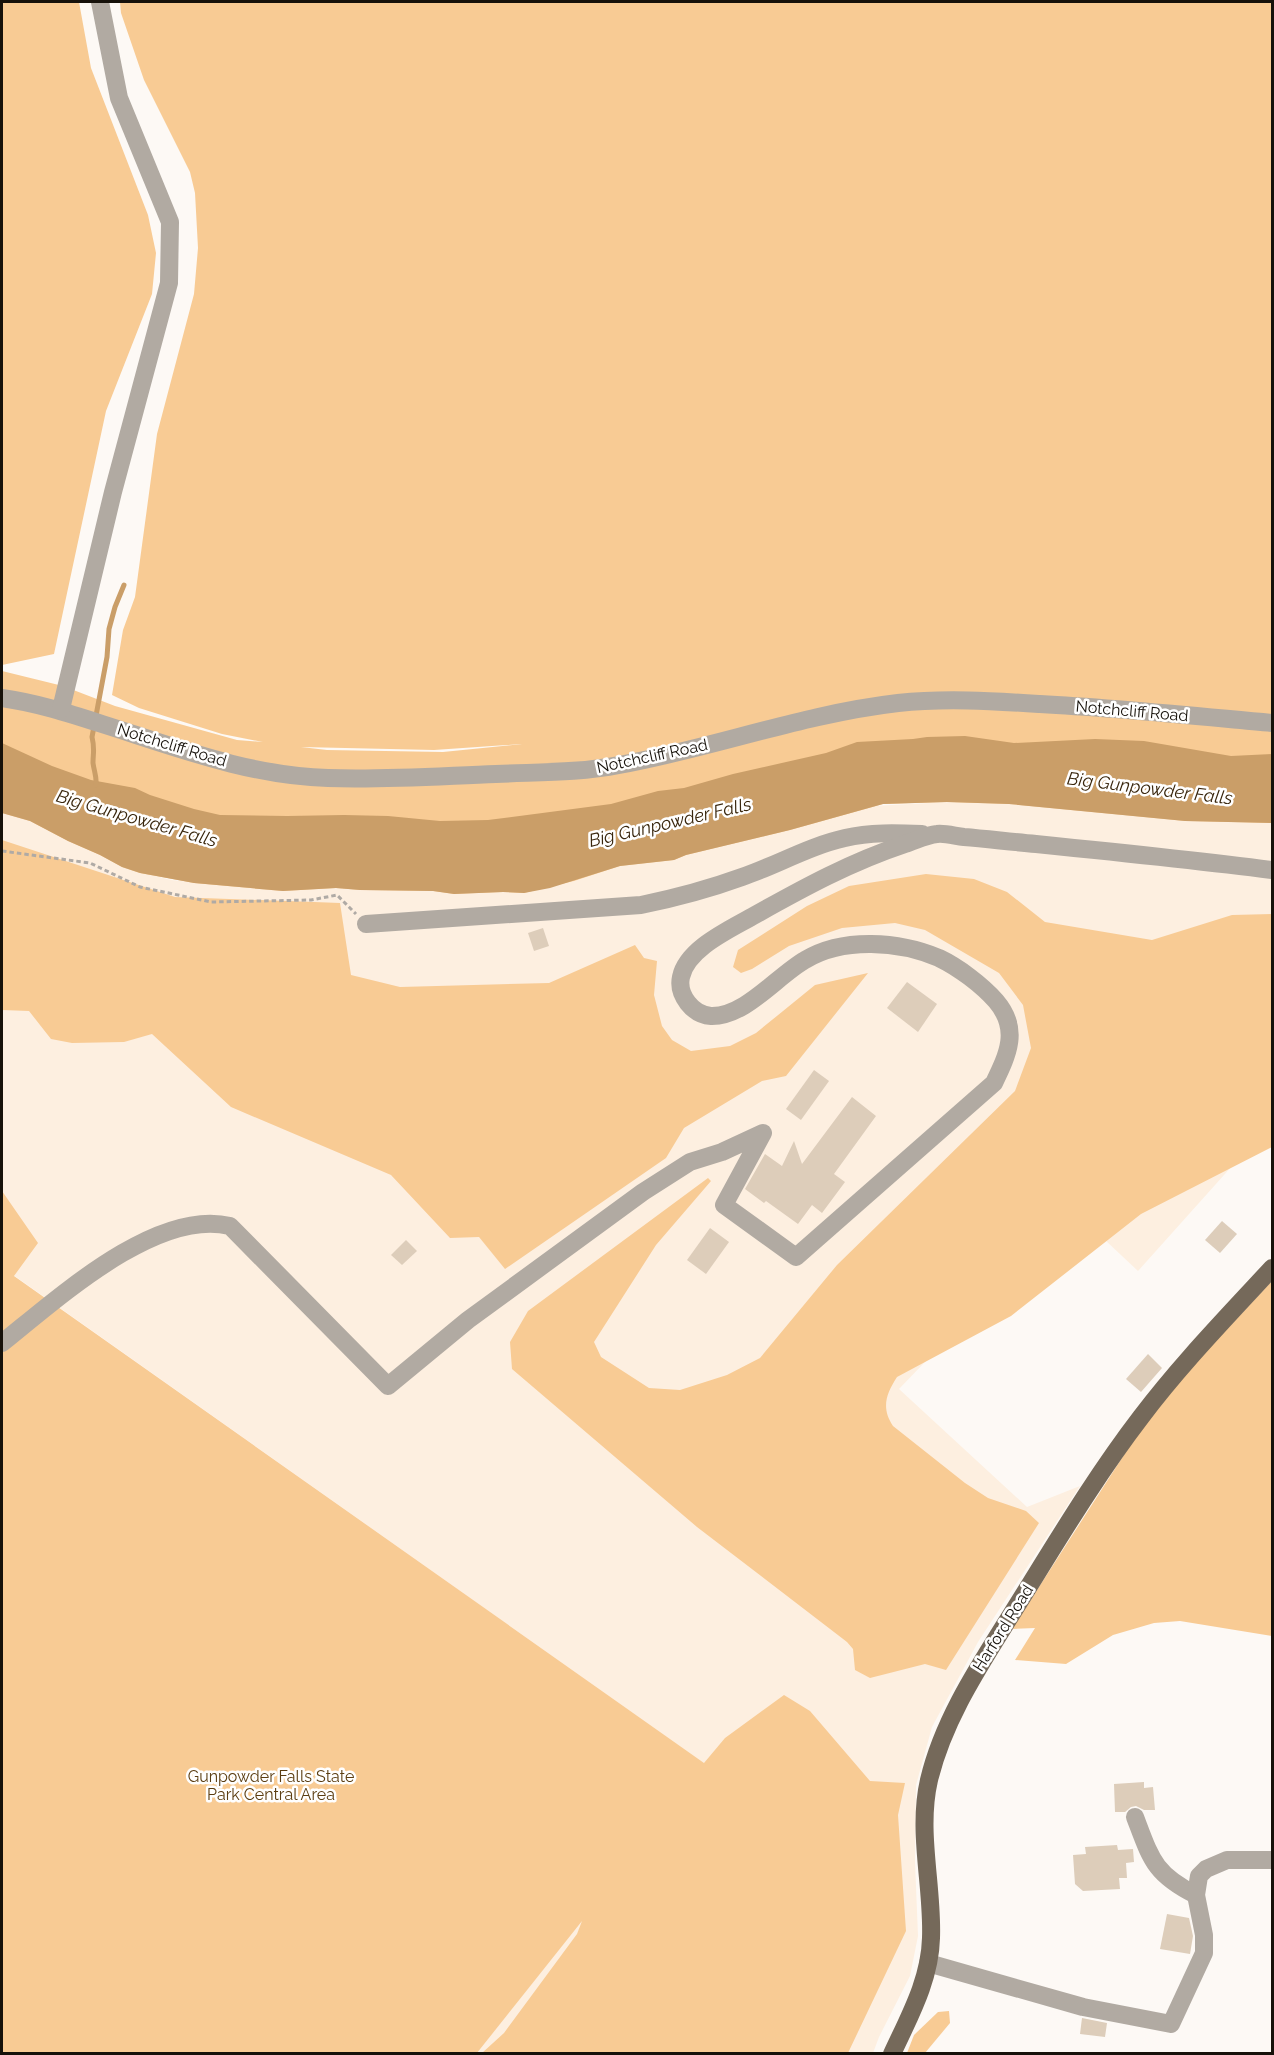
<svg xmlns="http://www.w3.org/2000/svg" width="1274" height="2055" font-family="Raleway,sans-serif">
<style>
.built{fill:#fdefe0}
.green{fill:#f8cb94;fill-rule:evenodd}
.water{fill:#ca9e68}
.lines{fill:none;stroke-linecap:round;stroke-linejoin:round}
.stream{stroke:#ca9e68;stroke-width:5}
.building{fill:#ddcdba}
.path{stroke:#afaaa5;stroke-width:3;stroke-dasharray:4.5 3;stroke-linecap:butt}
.minor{stroke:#b1aaa2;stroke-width:18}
.major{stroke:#75695a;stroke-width:18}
.labels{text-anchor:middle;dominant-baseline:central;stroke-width:5;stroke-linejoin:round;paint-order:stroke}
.street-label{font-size:16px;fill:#16110a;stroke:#fff}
.park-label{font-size:16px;fill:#5b3d11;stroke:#fff}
.water-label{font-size:18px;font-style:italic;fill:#39260d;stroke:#fff}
</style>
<rect width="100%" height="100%" fill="#fdf9f5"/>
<!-- built -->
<polygon class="built" points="947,802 1009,804 1185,821 1272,823 1272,1125 1267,1127 1138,1271 1072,1209 899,1389 1027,1507 1080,1486 978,1642 932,1727 916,1785 915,1862 918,1936 910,1976 879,2037 873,2053 477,2053 705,1764 2,1267 2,813 30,821 68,841 100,855 122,867 171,880 283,891 336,888 360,890 433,891 454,894 503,892 524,893 574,881 620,866 674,860 686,855 790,830 873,806"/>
<!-- green -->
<g class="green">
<polygon points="2,2 79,2 91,68 148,215 156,253 152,294 106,411 54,654 2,665"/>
<path d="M120,2H1272V823L1185,821L1009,804L947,802L883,804L790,830L686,855L674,860L620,866L574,881L524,893L503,892L454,894L433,891L360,890L336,888L283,891L194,883L140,873L122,867L100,855L68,841L30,821L2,813V671L63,686L115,706L237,740L263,742L222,734L139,708L112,695L123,630L135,597L157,434L194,294L198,248L195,193L190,172L144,80L121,13ZM522,744L443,752L327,750L301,747L434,750Z"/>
<polygon points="2,840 175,897 340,903 351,975 400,987 549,983 635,945 644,958 657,961 654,995 662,1026 672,1040 691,1051 730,1046 756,1033 815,985 868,973 786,1076 762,1081 684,1128 666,1158 505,1269 479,1237 450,1238 391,1175 231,1107 152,1034 124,1042 72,1043 51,1039 29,1011 2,1010"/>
<path d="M926,874L974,879L1007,892L1045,922L1152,940L1232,915L1272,914V1147L1141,1214L1011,1316L897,1377C886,1394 881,1408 893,1426L965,1483L988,1498L1026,1511L1039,1523L946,1670L925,1664L870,1678L855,1670L853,1649L847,1642L697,1527L512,1369L510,1342L528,1311L708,1178L711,1181L656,1245L594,1342L601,1357L649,1388L680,1390L727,1375L760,1358L837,1265L1015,1091L1031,1048L1023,1005L999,973L925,930L895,923L842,928L789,946L752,969L741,973L733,967L738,950L807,906L849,886Z"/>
<polygon points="2,1191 38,1243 14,1276 704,1763 725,1738 784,1695 810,1711 870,1781 905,1783 898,1815 906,1931 848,2053 482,2053 504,2033 577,1934 582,1921 477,2053 2,2053"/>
<polygon points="1272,1281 1272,1636 1180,1621 1154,1623 1113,1635 1066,1664 1015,1660 1035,1628 1012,1629 1138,1433 1195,1363"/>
<polygon points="949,2011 950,2023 925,2053 907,2053 914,2035 938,2012"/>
</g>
<!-- water -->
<polygon class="water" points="965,736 1014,743 1095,739 1144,741 1231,756 1272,754 1272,823 1185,821 1009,804 947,802 883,804 790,830 686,855 674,860 620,866 550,888 524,893 503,892 454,894 433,891 360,890 336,888 283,891 194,883 140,873 122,867 100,855 68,841 30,821 2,813 2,743 52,766 91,780 135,788 150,795 194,809 220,815 287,816 344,815 388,816 440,821 488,820 611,804 658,791 684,788 733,774 826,753 857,742 913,739 927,737"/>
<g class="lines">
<!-- stream -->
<path class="stream" d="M96,785C97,777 94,771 93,763C93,753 95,749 92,737L107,657L109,629L115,607L124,585"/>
</g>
<!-- building -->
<g class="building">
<polygon points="543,928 549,946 534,951 528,933"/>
<polygon points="907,982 937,1004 918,1032 887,1008"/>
<polygon points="814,1070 829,1081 801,1120 786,1109"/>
<polygon points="852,1097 876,1116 834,1174 845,1182 822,1213 812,1205 798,1224 766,1201 764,1203 745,1189 765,1154 782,1166 794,1141 802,1164"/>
<polygon points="1222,1221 1237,1234 1220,1253 1205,1240"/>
<polygon points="710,1228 729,1242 706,1274 687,1260"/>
<polygon points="406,1240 417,1251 402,1265 391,1255"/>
<polygon points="1148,1354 1162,1368 1141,1392 1126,1379"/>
<polygon points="1144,1782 1144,1788 1153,1787 1155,1810 1144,1810 1136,1806 1131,1807 1125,1812 1115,1812 1114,1784"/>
<polygon points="1117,1845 1118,1850 1133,1849 1134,1862 1126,1863 1127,1878 1119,1878 1120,1889 1083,1891 1075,1884 1073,1855 1086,1854 1085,1847"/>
<polygon points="1167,1914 1189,1918 1193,1936 1190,1954 1160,1949"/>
<polygon points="1082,2018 1107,2023 1105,2037 1080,2034"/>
</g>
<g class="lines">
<!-- path -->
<polyline class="path" points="2,851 90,863 140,887 211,902 311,900 337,895 356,914"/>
<!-- minor -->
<g class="minor">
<path d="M2,698C37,703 68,713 102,724C175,747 250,776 328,778C384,780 440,776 496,774C537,772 579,773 619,765C713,748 803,714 898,703C945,698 992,701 1040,704C1118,708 1195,716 1272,723"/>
<polyline points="61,709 113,492 169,283 170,222 119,98 100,2"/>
<path d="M366,924L641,905C675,898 709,889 742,877C777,865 809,846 845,838C870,832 897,833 922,834"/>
<path d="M2,1343C56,1300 156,1208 230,1226L388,1386L468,1320L643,1192L690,1162L722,1152L763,1133L724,1205L796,1257L994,1083C1008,1054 1020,1029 996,1001C982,985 958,967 939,958C899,941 843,937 805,960C777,976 745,1017 711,1016C693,1015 677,995 681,977C687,948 731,929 755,915C805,887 851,862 905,844C915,841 926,835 937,834C945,833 955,836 964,837C988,839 1012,842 1036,844C1115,852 1194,860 1272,870"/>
<path d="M1135,1817C1151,1859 1154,1874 1196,1895"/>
<polyline points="928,1963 1083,2007 1171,2024 1204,1953 1204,1935 1196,1895 1199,1876 1206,1869 1227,1860 1272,1860"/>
</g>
<!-- major -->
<path class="major" d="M892,2054C909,2017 930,1980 931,1938C933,1886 917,1832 929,1780C944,1717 982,1662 1016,1607C1056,1543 1095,1477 1141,1417C1181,1364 1227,1317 1272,1268"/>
</g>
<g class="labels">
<!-- street labels -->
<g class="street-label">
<text transform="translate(1132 711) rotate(5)">Notchcliff Road</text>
<text transform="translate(172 745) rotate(17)">Notchcliff Road</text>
<text transform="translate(652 756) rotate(-12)">Notchcliff Road</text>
<text transform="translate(1003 1628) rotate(-58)">Harford Road</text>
</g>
<!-- park labels -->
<g class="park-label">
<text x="271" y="1776">Gunpowder Falls State<tspan x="271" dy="18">Park Central Area</tspan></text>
</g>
<!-- water labels -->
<g class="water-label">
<text transform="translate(1150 788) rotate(7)">Big Gunpowder Falls</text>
<text transform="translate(137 818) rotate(16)">Big Gunpowder Falls</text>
<text transform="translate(670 822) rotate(-13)">Big Gunpowder Falls</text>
</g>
</g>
<!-- border -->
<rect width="1274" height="2055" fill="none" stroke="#16110a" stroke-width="6"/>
</svg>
